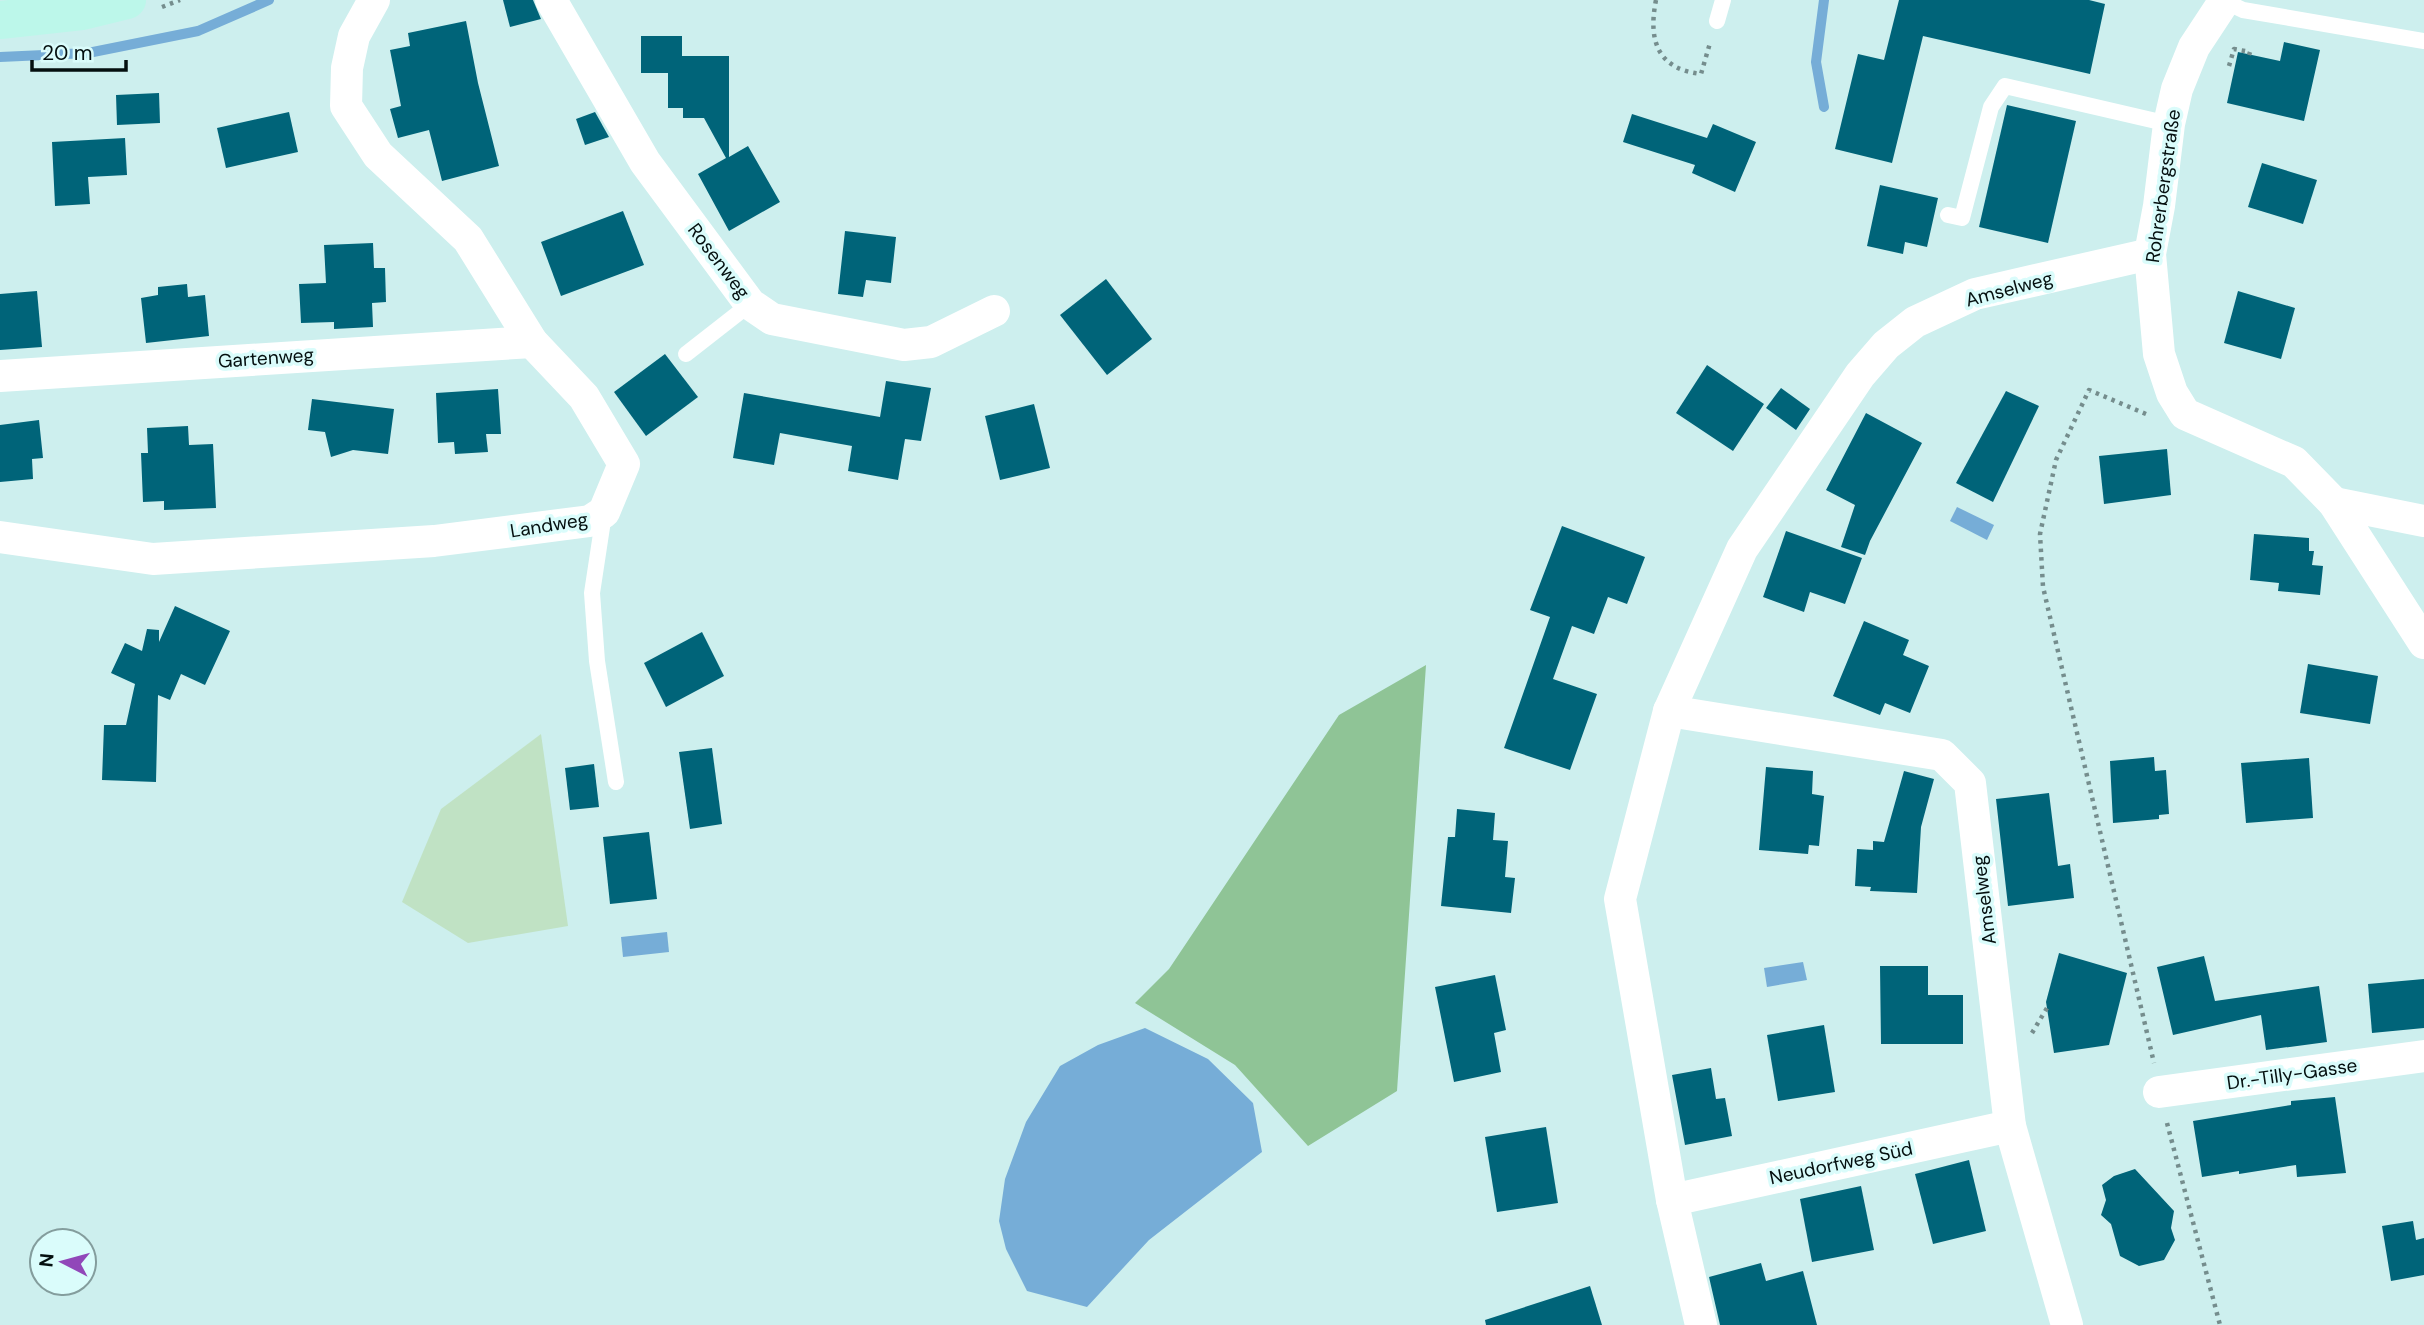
<svg xmlns="http://www.w3.org/2000/svg" width="2424" height="1325" font-family="'DM Sans',sans-serif">
<style>
.green{fill:#c0e2c4}
.forest{fill:#8fc496}
.water{fill:#76add7}
.lines{fill:none;stroke-linecap:round;stroke-linejoin:round}
.stream{stroke:#76add7;stroke-width:10}
.building{fill:#006479}
.path{stroke:#758d8d;stroke-width:4.5;stroke-dasharray:3.5 5;stroke-linecap:butt}
.lane{stroke:#fff;stroke-width:16}
.street{stroke:#fff;stroke-width:32}
.secondary{stroke:#bcf7ea;stroke-width:38}
.labels{text-anchor:middle;dominant-baseline:central;stroke-width:7;stroke-linejoin:round;paint-order:stroke}
.street-label{font-size:19px;fill:#040f0f;stroke:#dafcfb}
</style>
<rect width="100%" height="100%" fill="#cdefee"/>
<!-- green -->
<polygon class="green" points="541,734 568,926 468,943 402,902 441,809"/>
<!-- forest -->
<polygon class="forest" points="1426,665 1397,1091 1308,1146 1235,1065 1135,1003 1169,969 1339,715"/>
<!-- water -->
<g class="water">
<polygon points="1957,507 1994,525 1987,540 1950,521"/>
<polygon points="667,932 669,952 623,957 621,937"/>
<polygon points="1803,962 1807,980 1767,987 1764,968"/>
<polygon points="1145,1028 1208,1059 1253,1103 1262,1152 1149,1240 1087,1307 1027,1291 1006,1249 999,1221 1005,1179 1026,1122 1060,1066 1098,1045"/>
</g>
<g class="lines">
<!-- stream -->
<g class="stream">
<polyline points="1824,0 1816,62 1824,107"/>
<polyline points="0,57 88,53 198,31 269,0"/>
</g>
</g>
<!-- building -->
<g class="building">
<polygon points="503,0 533,0 541,19 510,27"/>
<polygon points="1899,0 2089,0 2105,4 2090,74 1923,36 1892,163 1835,149 1858,54 1884,60"/>
<polygon points="466,21 478,83 499,166 442,181 429,130 398,138 390,109 401,106 390,50 410,46 408,33"/>
<polygon points="641,36 682,36 682,56 729,56 729,157 748,146 780,202 729,231 698,174 726,158 704,118 683,118 683,108 668,108 668,73 641,73"/>
<polygon points="2284,42 2320,50 2304,121 2227,103 2238,52 2280,61"/>
<polygon points="159,93 160,123 117,125 116,95"/>
<polygon points="2007,105 2076,121 2048,243 1979,227"/>
<polygon points="289,112 298,152 226,168 217,128"/>
<polygon points="595,112 609,137 585,145 576,119"/>
<polygon points="1632,114 1707,138 1713,124 1756,142 1735,192 1692,173 1695,165 1623,142"/>
<polygon points="125,138 127,175 88,177 90,204 55,206 52,142"/>
<polygon points="2262,163 2317,180 2303,224 2248,207"/>
<polygon points="1880,185 1938,198 1927,247 1905,242 1903,254 1867,246"/>
<polygon points="623,211 644,265 561,296 541,242"/>
<polygon points="845,231 896,237 891,283 866,280 863,297 838,294"/>
<polygon points="373,243 374,268 385,268 386,302 372,303 373,327 334,329 334,322 301,323 299,284 326,283 324,245"/>
<polygon points="1106,279 1152,339 1107,375 1060,315"/>
<polygon points="187,284 188,297 205,295 209,336 146,343 141,298 158,295 158,287"/>
<polygon points="37,291 42,347 0,350 0,294"/>
<polygon points="2238,291 2295,308 2281,359 2224,343"/>
<polygon points="665,354 698,397 646,436 614,392"/>
<polygon points="1707,365 1764,404 1733,451 1676,413"/>
<polygon points="886,381 931,388 921,441 905,439 898,480 848,471 852,446 780,433 774,465 733,458 744,393 880,417"/>
<polygon points="1781,388 1810,409 1796,430 1766,408"/>
<polygon points="498,389 501,434 486,434 488,452 455,454 454,442 438,443 436,393"/>
<polygon points="2006,391 2039,406 1993,502 1956,483"/>
<polygon points="312,399 394,409 388,454 353,450 331,457 325,432 308,430"/>
<polygon points="1034,404 1050,468 1000,480 985,416"/>
<polygon points="1866,413 1922,443 1870,541 1865,555 1841,547 1855,505 1826,490"/>
<polygon points="39,420 43,458 32,459 33,479 0,482 0,425"/>
<polygon points="188,426 189,445 213,444 216,508 164,510 164,501 143,502 141,453 148,453 147,428"/>
<polygon points="2167,449 2171,495 2104,504 2099,456"/>
<polygon points="1562,526 1645,557 1627,604 1608,597 1594,634 1572,626 1553,679 1597,694 1570,770 1504,748 1550,617 1530,610"/>
<polygon points="1786,531 1862,558 1845,604 1810,592 1804,612 1763,597"/>
<polygon points="2254,534 2309,538 2309,551 2314,551 2312,565 2323,566 2320,595 2278,591 2279,583 2250,580"/>
<polygon points="175,606 230,631 205,685 181,674 170,700 158,695 156,782 102,780 104,725 126,725 135,684 111,673 125,643 142,651 147,629 159,630 159,642"/>
<polygon points="1864,621 1909,640 1903,655 1929,666 1910,713 1885,703 1880,715 1833,696"/>
<polygon points="702,632 724,676 666,707 644,663"/>
<polygon points="2308,664 2378,676 2370,724 2300,713"/>
<polygon points="712,748 722,824 690,829 679,752"/>
<polygon points="2154,757 2155,771 2166,770 2169,814 2159,815 2159,819 2113,823 2110,761"/>
<polygon points="2309,758 2313,818 2246,823 2241,763"/>
<polygon points="594,764 599,807 570,810 565,768"/>
<polygon points="1766,767 1813,771 1812,794 1824,796 1819,846 1809,845 1808,854 1759,850"/>
<polygon points="1904,771 1934,779 1921,827 1917,893 1870,891 1871,887 1855,886 1857,849 1873,850 1873,841 1884,842"/>
<polygon points="2049,793 2058,866 2070,864 2074,898 2008,906 1996,799"/>
<polygon points="1457,809 1495,813 1493,840 1508,841 1505,877 1515,878 1511,913 1441,906 1448,837 1455,837"/>
<polygon points="649,832 657,899 610,904 603,837"/>
<polygon points="2059,953 2127,973 2109,1045 2054,1053 2046,1002"/>
<polygon points="2204,956 2215,1001 2319,986 2327,1042 2266,1050 2261,1015 2173,1035 2157,967"/>
<polygon points="1880,966 1928,966 1928,995 1963,995 1963,1044 1881,1044"/>
<polygon points="1495,975 1506,1030 1494,1033 1501,1072 1454,1082 1435,987"/>
<polygon points="2424,979 2424,1028 2372,1033 2368,984"/>
<polygon points="1824,1025 1835,1092 1778,1101 1767,1035"/>
<polygon points="1711,1068 1716,1099 1725,1098 1732,1136 1685,1145 1672,1075"/>
<polygon points="2335,1097 2346,1173 2297,1177 2296,1165 2239,1174 2239,1171 2202,1177 2193,1121 2291,1105 2291,1101"/>
<polygon points="1546,1127 1558,1203 1497,1212 1485,1137"/>
<polygon points="1969,1160 1986,1231 1933,1244 1915,1174"/>
<polygon points="2135,1169 2174,1211 2171,1228 2175,1240 2164,1260 2139,1266 2120,1256 2111,1224 2101,1215 2106,1200 2102,1185 2114,1176"/>
<polygon points="1861,1186 1874,1250 1812,1262 1800,1199"/>
<polygon points="2413,1221 2416,1240 2424,1238 2424,1275 2391,1281 2382,1226"/>
<polygon points="1761,1263 1766,1281 1803,1271 1817,1325 1720,1325 1709,1277"/>
<polygon points="1590,1286 1602,1325 1486,1325 1485,1320"/>
</g>
<g class="lines">
<!-- path -->
<g class="path">
<path d="M1656,0C1648,40 1657,69 1701,74L1710,43"/>
<polyline points="162,7 180,0"/>
<polyline points="2229,66 2234,49 2250,52 2249,55"/>
<polyline points="2146,414 2089,390 2056,460 2040,534 2043,587 2154,1063"/>
<polyline points="2032,1033 2047,1008"/>
<polyline points="2167,1123 2220,1325"/>
</g>
<!-- lane -->
<g class="lane">
<polyline points="2224,1 2243,10 2424,41"/>
<polyline points="1717,21 1723,0"/>
<polyline points="1948,215 1962,218 1991,107 2005,86 2169,124"/>
<polyline points="686,354 750,304"/>
<polyline points="604,514 592,593 597,661 616,782"/>
</g>
<!-- street -->
<g class="street">
<polyline points="551,0 645,162 750,304 772,319 904,345 931,342 994,311"/>
<polyline points="2225,0 2194,47 2177,89 2169,124 2159,206 2150,254 2159,354 2172,393 2185,414 2294,462 2334,503 2424,643"/>
<polyline points="0,376 532,342"/>
<polyline points="2334,503 2424,521"/>
<polyline points="0,537 153,559 434,541 590,521 604,512 624,464 584,397 532,342 468,239 378,155 346,106 347,68 354,36 374,0"/>
<polyline points="1669,711 1942,755 1970,783 2010,1126 2067,1325"/>
<polyline points="2159,1092 2424,1056"/>
<polyline points="1672,1200 2010,1126"/>
<polyline points="1701,1325 1672,1200 1620,899 1669,711 1742,549 1860,375 1886,345 1915,322 1975,294 2150,254"/>
</g>
<!-- secondary -->
<polyline class="secondary" points="0,20 82,11 127,0"/>
</g>
<g class="labels">
<!-- street labels -->
<g class="street-label">
<text transform="translate(2163 186) rotate(-82)">Rohrerbergstraße</text>
<text transform="translate(719 261) rotate(53)">Rosenweg</text>
<text transform="translate(2009 289) rotate(-15)">Amselweg</text>
<text transform="translate(266 358) rotate(-4)">Gartenweg</text>
<text transform="translate(549 525) rotate(-9)">Landweg</text>
<text transform="translate(1984 900) rotate(-97)">Amselweg</text>
<text transform="translate(2292 1074) rotate(-8)">Dr.-Tilly-Gasse</text>
<text transform="translate(1841 1163) rotate(-12)">Neudorfweg Süd</text>
</g>
</g>
<!-- north arrow -->
<g transform="translate(63 1262) rotate(276)"><circle r="33" fill="#dafcfb" stroke="#849d9d" stroke-width="2"/>
<path d="M0-5L12 26L0 18L-12 26Z" fill="#9147b9"/>
<text y="-10" font-size="19" font-weight="bold" text-anchor="middle" fill="#040f0f">N</text>
</g>
<!-- scale -->
<path d="M32 60v10h94v-10" fill="none" stroke="#040f0f" stroke-width="3.5"/>
<text x="42" y="60" font-size="21" fill="#040f0f" stroke="#dafcfb" stroke-width="5" paint-order="stroke">20 m</text>
</svg>
